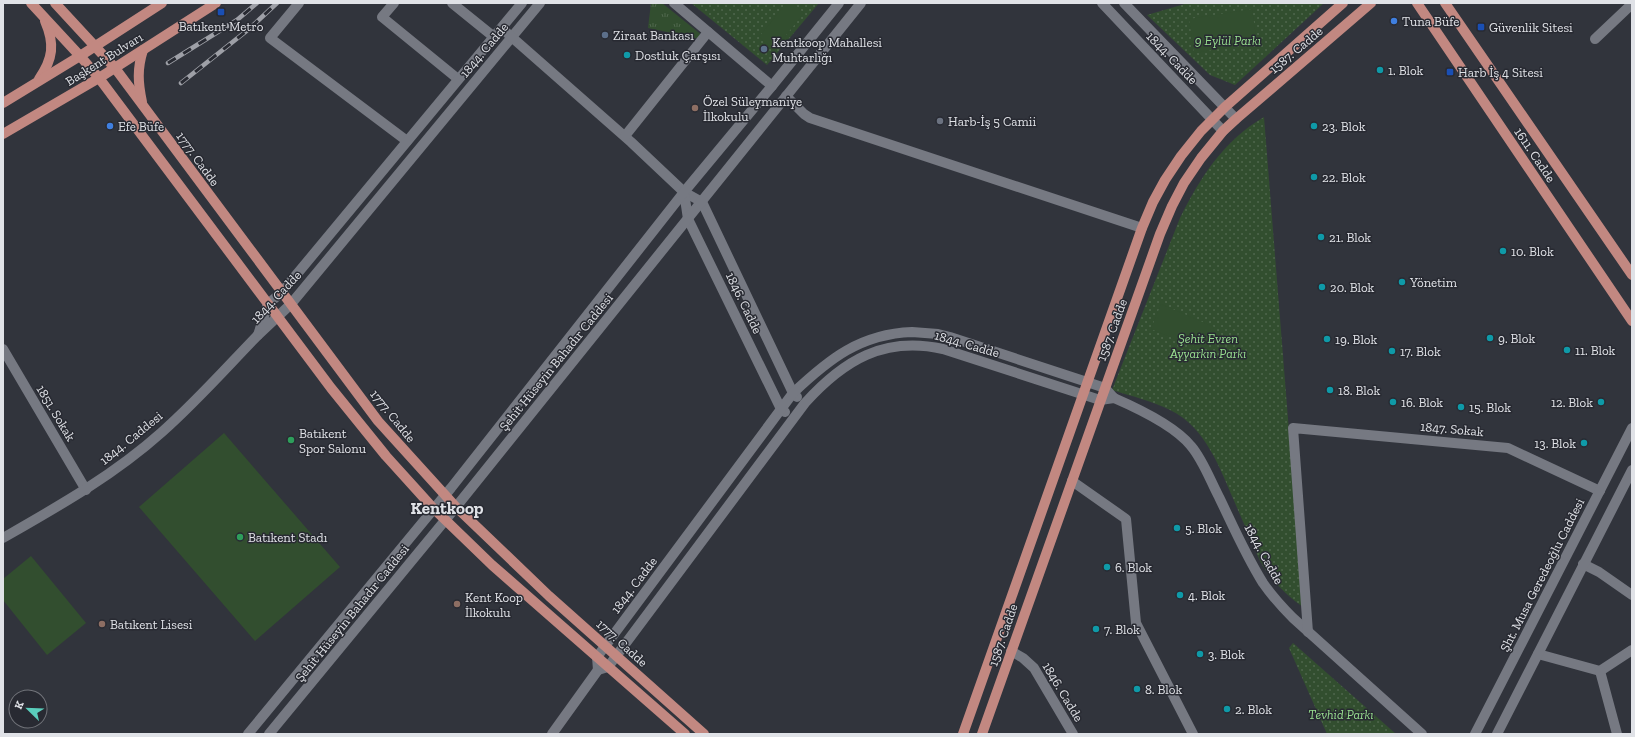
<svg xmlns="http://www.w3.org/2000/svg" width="1635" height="737" font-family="'Zilla Slab',serif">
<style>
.grass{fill:url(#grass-tufts)}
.park{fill:url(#park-dots)}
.pitch{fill:#324e2f}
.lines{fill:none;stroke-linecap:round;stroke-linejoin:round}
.minor{stroke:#767982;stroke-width:10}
.major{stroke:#c28881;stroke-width:10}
.rail-casing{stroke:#9ea0a7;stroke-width:4.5}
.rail{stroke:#282a32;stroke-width:3;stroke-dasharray:9;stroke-linecap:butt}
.transit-dot{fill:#1a4fb4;stroke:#282a32;stroke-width:1.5}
.shop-dot{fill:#3f7fe0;stroke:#282a32;stroke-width:1.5}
.service-dot{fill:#5c6f8a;stroke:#282a32;stroke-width:1.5}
.culture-dot{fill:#0f9aa8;stroke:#282a32;stroke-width:1.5}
.education-dot{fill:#8d6e63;stroke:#282a32;stroke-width:1.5}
.worship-dot{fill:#6b7280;stroke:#282a32;stroke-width:1.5}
.leisure-dot{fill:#2e9e5b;stroke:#282a32;stroke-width:1.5}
.labels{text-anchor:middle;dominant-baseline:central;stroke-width:3;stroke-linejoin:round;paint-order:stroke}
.poi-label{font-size:13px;fill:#e0e2e7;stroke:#282a32;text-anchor:start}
.park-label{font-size:13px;font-style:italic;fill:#98df8f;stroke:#282a32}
.street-label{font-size:13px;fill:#e0e2e7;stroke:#282a32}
.district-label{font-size:17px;font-weight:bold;fill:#e0e2e7;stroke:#282a32}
</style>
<defs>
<pattern id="grass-tufts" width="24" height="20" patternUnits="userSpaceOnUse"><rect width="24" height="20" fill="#324e2f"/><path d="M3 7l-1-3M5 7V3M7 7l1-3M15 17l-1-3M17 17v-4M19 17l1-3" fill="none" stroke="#4f674d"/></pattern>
<pattern id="park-dots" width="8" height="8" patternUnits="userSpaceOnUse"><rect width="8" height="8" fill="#324e2f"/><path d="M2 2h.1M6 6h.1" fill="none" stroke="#4f674d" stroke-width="1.8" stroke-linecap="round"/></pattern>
</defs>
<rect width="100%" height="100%" fill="#31343c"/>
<!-- grass -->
<polygon class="grass" points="651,3 662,3 703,36 700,39 648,28"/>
<!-- park -->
<g class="park">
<polygon points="691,3 819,3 767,65"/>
<polygon points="1188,3 1324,3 1235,85 1210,75 1147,15"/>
<path d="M1264,117L1303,607C1285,594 1271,580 1260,561C1252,542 1243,522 1235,503C1220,469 1206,427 1170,410C1152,401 1131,396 1112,390L1180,218C1200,178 1223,141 1264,117Z"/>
<polygon points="1293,643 1396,734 1327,734 1289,648"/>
</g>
<!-- pitch -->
<g class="pitch">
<polygon points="786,3 792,3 804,13 774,50 759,37"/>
<polygon points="1252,9 1257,43 1194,53 1189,19"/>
<polygon points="1161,304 1214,327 1204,351 1151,329"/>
<polygon points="224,433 340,567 255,641 139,507"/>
<polygon points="31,556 86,623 47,655 3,600 3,579"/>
</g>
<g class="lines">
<!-- minor -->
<g class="minor">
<polyline points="299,3 270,38 407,141"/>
<polyline points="394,3 382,17 458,79"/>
<polyline points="452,3 494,37"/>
<polyline points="522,3 282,292 268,304 258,335 291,304 540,3"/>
<polyline points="674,3 772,86"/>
<polyline points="1102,3 1223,131"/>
<polyline points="1124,3 1236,119"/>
<polyline points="507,33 631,142 684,192 702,202 793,393 797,397"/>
<polyline points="1595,39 1632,4"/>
<polyline points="786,96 804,114 810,118 1142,228"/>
<polyline points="625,136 708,32"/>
<polyline points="684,192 688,219 781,409 785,412"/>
<path d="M912,332L938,334L950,337L1087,382L1105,388L1114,398L1100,400L943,349C884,336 844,360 805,403L608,667L598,670L597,657L793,393C829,359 860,334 912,332Z"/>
<polyline points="3,349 86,490"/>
<path d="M1114,398C1137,408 1175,426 1191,446C1203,460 1210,480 1219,497C1233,526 1246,556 1263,583C1272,596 1282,607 1293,618L1422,734"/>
<polyline points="1072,481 1126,519 1136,623 1193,734"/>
<path d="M3,538C59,506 114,475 162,432C196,402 226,368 258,335"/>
<polyline points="1583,564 1599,572 1632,595"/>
<polyline points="1308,632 1293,428 1508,448 1600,491"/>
<polyline points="1011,651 1023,658 1034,668 1073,734"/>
<polyline points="1538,654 1600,671 1632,650"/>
<polyline points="1600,671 1617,734"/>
<polyline points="248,734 451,488 684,192 772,86 839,3"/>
<polyline points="269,734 456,507 861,3"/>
<polyline points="552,734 598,670"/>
<polyline points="1475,734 1632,428"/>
<polyline points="1497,734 1632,470"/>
</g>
<!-- major -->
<g class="major">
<polyline points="31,3 80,56 99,78 331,388 386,456 434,509 492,565 685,734"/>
<polyline points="55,3 115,68 378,421 456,507 549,596 704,734"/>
<polyline points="1417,3 1632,321"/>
<polyline points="1445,3 1632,275"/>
<path d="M39,79C53,59 55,44 45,21"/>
<path d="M142,102C138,83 137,69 143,50"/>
<polyline points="3,103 80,56 162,3"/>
<polyline points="3,134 99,78 216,3"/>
<polyline points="963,734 1142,228 1153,202 1165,180 1181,156 1201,131 1225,107 1343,3"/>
<polyline points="982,734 1160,234 1172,206 1184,183 1201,158 1223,131 1236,119 1371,3"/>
</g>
<!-- rail casing -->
<g class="rail-casing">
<g id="rail">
<polyline points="168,63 237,20 257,3"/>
<polyline points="181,83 249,29 277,3"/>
</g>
</g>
<!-- rail -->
<use href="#rail" class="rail"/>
</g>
<!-- markers -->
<g class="transit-dot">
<rect x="217" y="8" width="8" height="8" rx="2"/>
<rect x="1477" y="23" width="8" height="8" rx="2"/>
<rect x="1446" y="68" width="8" height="8" rx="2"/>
</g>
<g class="shop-dot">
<circle cx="1394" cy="21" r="4"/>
<circle cx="110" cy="126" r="4"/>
</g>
<g class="service-dot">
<circle cx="605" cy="35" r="4"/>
<circle cx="764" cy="49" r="4"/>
</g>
<g class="culture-dot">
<circle cx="627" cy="55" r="4"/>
<circle cx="1380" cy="70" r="4"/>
<circle cx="1314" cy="126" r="4"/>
<circle cx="1314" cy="177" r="4"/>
<circle cx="1321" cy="237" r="4"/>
<circle cx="1503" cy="251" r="4"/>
<circle cx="1402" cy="282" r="4"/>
<circle cx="1322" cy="287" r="4"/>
<circle cx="1490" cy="338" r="4"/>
<circle cx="1327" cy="339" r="4"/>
<circle cx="1567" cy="350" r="4"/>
<circle cx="1392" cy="351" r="4"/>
<circle cx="1330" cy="390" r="4"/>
<circle cx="1393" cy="402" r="4"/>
<circle cx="1601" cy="402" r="4"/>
<circle cx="1461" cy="407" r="4"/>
<circle cx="1584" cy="443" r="4"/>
<circle cx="1177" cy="528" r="4"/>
<circle cx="1107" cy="567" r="4"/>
<circle cx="1180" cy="595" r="4"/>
<circle cx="1096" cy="629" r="4"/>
<circle cx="1200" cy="654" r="4"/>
<circle cx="1137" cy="689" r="4"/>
<circle cx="1227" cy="709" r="4"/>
</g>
<g class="education-dot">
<circle cx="695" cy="108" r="4"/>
<circle cx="457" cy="604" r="4"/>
<circle cx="102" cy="624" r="4"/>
</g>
<circle class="worship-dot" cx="940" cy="121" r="4"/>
<g class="leisure-dot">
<circle cx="291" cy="440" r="4"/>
<circle cx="240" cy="537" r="4"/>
</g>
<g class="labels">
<!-- poi labels -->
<g class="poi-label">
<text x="1402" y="21">Tuna Büfe</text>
<text x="221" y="26" text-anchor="middle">Batıkent Metro</text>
<text x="1489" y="27">Güvenlik Sitesi</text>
<text x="613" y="35">Ziraat Bankası</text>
<text x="772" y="42">Kentkoop Mahallesi<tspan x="772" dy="15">Muhtarlığı</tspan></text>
<text x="635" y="55">Dostluk Çarşısı</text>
<text x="1388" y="70">1. Blok</text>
<text x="1458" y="72">Harb İş 4 Sitesi</text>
<text x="703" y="101">Özel Süleymaniye<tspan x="703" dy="15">İlkokulu</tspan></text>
<text x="948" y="121">Harb-İş 5 Camii</text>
<text x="118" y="126">Efe Büfe</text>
<text x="1322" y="126">23. Blok</text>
<text x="1322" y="177">22. Blok</text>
<text x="1329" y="237">21. Blok</text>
<text x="1511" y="251">10. Blok</text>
<text x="1410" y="282">Yönetim</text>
<text x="1330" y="287">20. Blok</text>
<text x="1498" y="338">9. Blok</text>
<text x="1335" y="339">19. Blok</text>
<text x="1575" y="350">11. Blok</text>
<text x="1400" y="351">17. Blok</text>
<text x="1338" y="390">18. Blok</text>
<text x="1401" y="402">16. Blok</text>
<text x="1593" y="402" text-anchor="end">12. Blok</text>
<text x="1469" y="407">15. Blok</text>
<text x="299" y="433">Batıkent<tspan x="299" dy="15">Spor Salonu</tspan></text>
<text x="1576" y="443" text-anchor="end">13. Blok</text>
<text x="1185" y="528">5. Blok</text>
<text x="248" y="537">Batıkent Stadı</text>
<text x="1115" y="567">6. Blok</text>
<text x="1188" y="595">4. Blok</text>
<text x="465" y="597">Kent Koop<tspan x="465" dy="15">İlkokulu</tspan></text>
<text x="110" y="624">Batıkent Lisesi</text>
<text x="1104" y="629">7. Blok</text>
<text x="1208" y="654">3. Blok</text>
<text x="1145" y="689">8. Blok</text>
<text x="1235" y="709">2. Blok</text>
</g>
<!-- park labels -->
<g class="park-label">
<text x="1228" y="40">9 Eylül Parkı</text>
<text x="1208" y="338">Şehit Evren<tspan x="1208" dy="15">Ayyarkın Parkı</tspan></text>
<text x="1341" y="714">Tevhid Parkı</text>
</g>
<!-- street labels -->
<g class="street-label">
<text transform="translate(484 50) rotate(-50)">1844. Cadde</text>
<text transform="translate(1296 50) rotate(-40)">1587. Cadde</text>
<text transform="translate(1172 58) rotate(46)">1844. Cadde</text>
<text transform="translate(104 59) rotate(-32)">Başkent Bulvarı</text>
<text transform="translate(1535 155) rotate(56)">1611. Cadde</text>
<text transform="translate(198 159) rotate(54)">1777. Cadde</text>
<text transform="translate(276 297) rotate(-47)">1844. Cadde</text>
<text transform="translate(744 303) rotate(64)">1846. Cadde</text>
<text transform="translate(1112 330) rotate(-70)">1587. Cadde</text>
<text transform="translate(967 344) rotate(16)">1844. Cadde</text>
<text transform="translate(556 362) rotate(-51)">Şehit Hüseyin Bahadır Caddesi</text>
<text transform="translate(56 413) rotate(59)">1851. Sokak</text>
<text transform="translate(393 416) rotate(51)">1777. Cadde</text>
<text transform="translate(1452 429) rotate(5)">1847. Sokak</text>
<text transform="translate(131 438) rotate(-39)">1844. Caddesi</text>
<text transform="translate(1264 554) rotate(61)">1844. Cadde</text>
<text transform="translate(1542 575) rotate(-63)">Şht. Musa Geredeoğlu Caddesi</text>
<text transform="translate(634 585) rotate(-53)">1844. Cadde</text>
<text transform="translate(352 613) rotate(-51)">Şehit Hüseyin Bahadır Caddesi</text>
<text transform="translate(1003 635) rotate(-71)">1587. Cadde</text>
<text transform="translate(622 643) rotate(42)">1777. Cadde</text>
<text transform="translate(1063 692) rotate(59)">1846. Cadde</text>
</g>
<!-- district labels -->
<g class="district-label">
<text x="447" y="508">Kentkoop</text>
</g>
</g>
<!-- border -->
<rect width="1635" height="737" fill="none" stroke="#e0e2e7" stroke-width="8"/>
<!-- north arrow -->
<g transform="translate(28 709) rotate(293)"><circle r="19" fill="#282a32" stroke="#72747a"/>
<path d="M0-3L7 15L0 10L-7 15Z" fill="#5acebc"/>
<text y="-6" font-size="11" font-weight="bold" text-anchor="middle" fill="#e0e2e7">K</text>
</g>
</svg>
